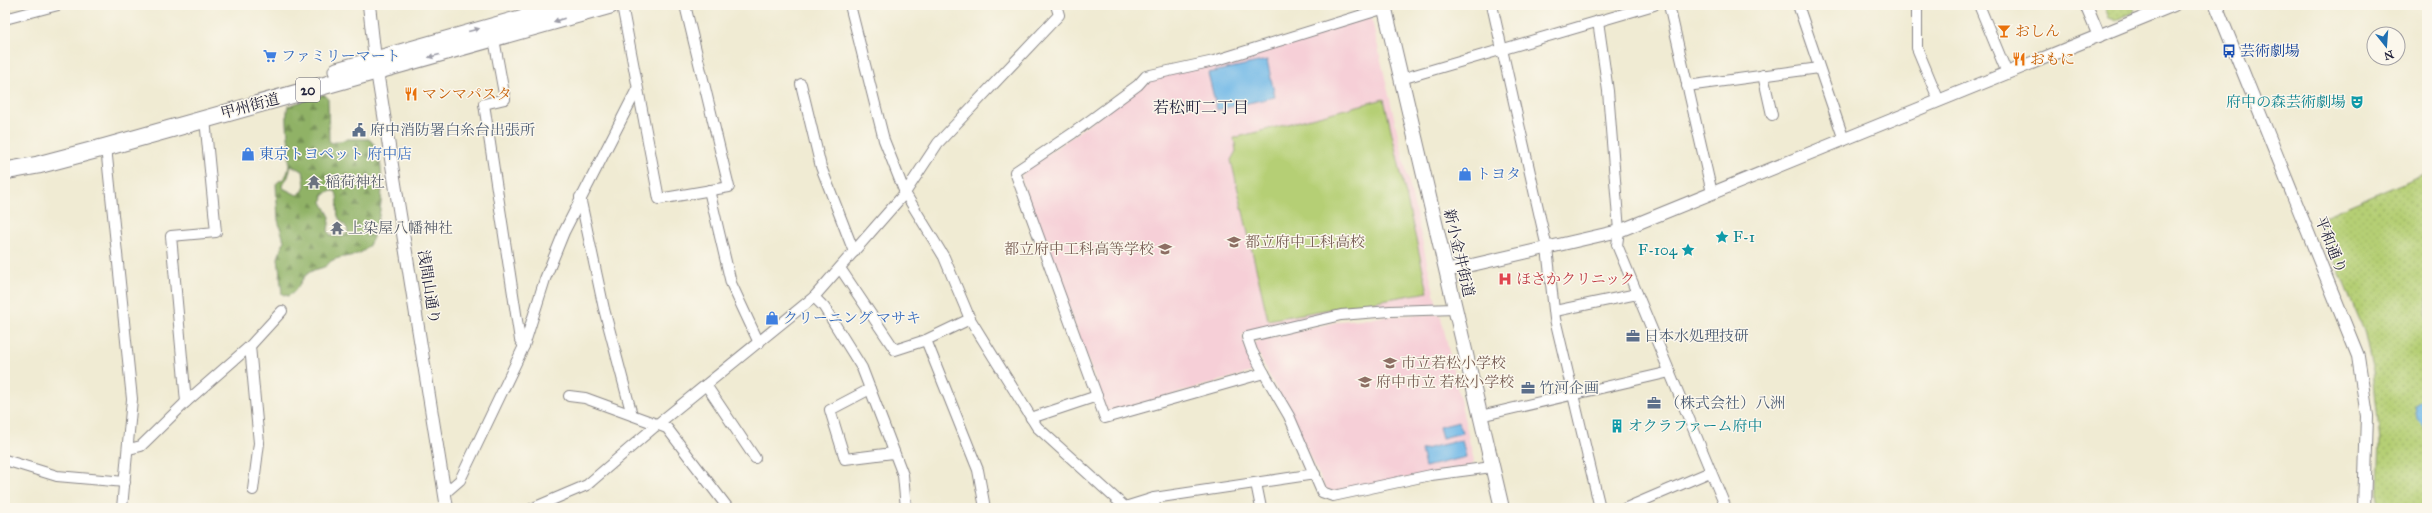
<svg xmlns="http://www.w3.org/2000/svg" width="2432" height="513" font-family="'IM FELL Great Primer','Noto Serif JP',serif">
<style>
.built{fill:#f6cfd7}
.grass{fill:#b5cf74;stroke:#6c7858}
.forest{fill:url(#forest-firs);stroke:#596a50;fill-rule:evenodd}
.park{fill:url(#park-dots);stroke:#6c7858}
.water{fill:#6fb8e7;stroke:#486d91}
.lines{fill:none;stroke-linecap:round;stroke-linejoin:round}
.minor-casing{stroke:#898687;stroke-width:12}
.tertiary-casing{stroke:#898687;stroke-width:14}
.secondary-casing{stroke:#898687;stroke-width:16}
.trunk-casing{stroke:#898687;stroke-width:19}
.minor{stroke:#fff;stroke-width:10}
.tertiary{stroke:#fff;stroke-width:12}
.secondary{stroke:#fff;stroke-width:14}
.trunk{stroke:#fff;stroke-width:17}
.oneway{fill:#9c9ca7}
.labels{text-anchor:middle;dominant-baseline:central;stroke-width:3;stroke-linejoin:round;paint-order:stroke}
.shield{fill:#fbf7ec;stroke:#636270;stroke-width:1}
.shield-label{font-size:14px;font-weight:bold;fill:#22223b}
.food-label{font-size:15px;fill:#c56008;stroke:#fbf7ec;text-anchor:start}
.transit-label{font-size:15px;fill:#164399;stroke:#fbf7ec;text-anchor:start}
.shop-label{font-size:15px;fill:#366cbe;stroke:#fbf7ec;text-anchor:start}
.culture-label{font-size:15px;fill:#0d838f;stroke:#fbf7ec;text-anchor:end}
.street-label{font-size:15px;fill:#22223b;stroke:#fbf7ec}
.service-label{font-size:15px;fill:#4e5e75;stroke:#fbf7ec;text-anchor:start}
.worship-label{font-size:15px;fill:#5b616d;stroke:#fbf7ec;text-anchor:start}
.education-label{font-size:15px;fill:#785e54;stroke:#fbf7ec;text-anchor:start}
.health-label{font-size:15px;fill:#be3a42;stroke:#fbf7ec;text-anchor:start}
.neighbourhood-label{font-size:16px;fill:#22223b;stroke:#fbf7ec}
</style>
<defs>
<pattern id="forest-firs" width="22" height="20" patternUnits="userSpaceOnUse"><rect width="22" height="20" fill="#90b266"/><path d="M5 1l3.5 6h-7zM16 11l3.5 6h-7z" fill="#759055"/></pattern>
<pattern id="park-dots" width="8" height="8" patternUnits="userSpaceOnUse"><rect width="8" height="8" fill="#b5cf74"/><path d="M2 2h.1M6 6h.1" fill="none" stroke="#9bb165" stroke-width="1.8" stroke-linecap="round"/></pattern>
</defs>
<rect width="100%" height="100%" fill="#fbf7ec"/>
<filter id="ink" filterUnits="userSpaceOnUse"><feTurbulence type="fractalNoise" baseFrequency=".025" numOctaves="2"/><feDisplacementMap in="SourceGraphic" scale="8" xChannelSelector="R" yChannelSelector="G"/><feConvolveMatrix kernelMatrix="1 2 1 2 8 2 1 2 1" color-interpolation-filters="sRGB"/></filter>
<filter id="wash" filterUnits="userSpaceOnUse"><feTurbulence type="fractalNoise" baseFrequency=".012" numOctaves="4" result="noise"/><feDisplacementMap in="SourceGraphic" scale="16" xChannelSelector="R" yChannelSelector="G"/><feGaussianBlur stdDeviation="0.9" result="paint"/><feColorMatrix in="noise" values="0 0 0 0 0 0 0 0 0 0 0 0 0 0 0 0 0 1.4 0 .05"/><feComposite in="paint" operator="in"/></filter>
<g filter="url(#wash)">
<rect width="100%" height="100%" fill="#f0ebd3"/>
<!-- built -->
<g class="built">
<polygon points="1371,16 1437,306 1340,313 1242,335 1248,352 1257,368 1255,371 1111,412 1106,409 1021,178 1023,172 1151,79"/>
<polygon points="1437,314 1441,317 1474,461 1472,466 1333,492 1326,489 1254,345 1257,341 1341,321 1390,316"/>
</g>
<!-- grass -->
<polygon class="grass" points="1384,99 1428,292 1268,320 1231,160 1236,151 1234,138"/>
<!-- forest -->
<path class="forest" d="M324,94L328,98L329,141L332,143L348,139H369C390,154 383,232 366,249C356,258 342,255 331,261C329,263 327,266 324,267C320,269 314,269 310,272C300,278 299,291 288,296L282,294L278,258L284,241L278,220L276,184C279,180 281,181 284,178C296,167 283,121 288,106ZM291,166L303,171L305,185L303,191L297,195L283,188L282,185L288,177ZM329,191H335C340,198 336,207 338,216C340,222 347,225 348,232L342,237L331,236L328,231L330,217L322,202L323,196Z"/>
<!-- park -->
<g class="park">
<polygon points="2104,5 2133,5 2135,12 2115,20 2109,18"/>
<polygon points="2427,173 2427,508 2377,508 2380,441 2373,372 2364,331 2317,219"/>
</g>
<!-- water -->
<g class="water">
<polygon points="1267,60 1275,97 1217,110 1208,73"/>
<polygon points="2427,395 2427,429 2426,429 2417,420 2415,404"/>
<polygon points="1459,422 1462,433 1442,438 1439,427"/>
<polygon points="1462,440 1466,457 1425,467 1421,450"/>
</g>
</g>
<g filter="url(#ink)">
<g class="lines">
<!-- minor casing -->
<g class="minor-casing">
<g id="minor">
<polyline points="622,5 659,199 729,187 685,5"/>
<polyline points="850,5 884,140 905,193 944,257 970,319 1037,427 1126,508"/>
<polyline points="1492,5 1547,248 1555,319 1600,508"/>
<polyline points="1669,5 1712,193"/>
<polyline points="1798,5 1844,140"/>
<polyline points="1917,5 1917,48 1939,101"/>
<polyline points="1979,5 2007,73"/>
<polyline points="1385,8 1214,61 1146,76 1138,85 1073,133 1015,172 1105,418 1264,373 1252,351 1247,337 1341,315 1390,311 1455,309"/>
<polyline points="5,19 58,5"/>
<polyline points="1598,21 1608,91 1619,231 1617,245 1726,508"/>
<polyline points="494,39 505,99 484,104 520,340 524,346"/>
<polyline points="1763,75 1772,115"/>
<polyline points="1401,79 1654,5"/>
<polyline points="801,84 821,167 854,252"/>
<polyline points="1687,86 1819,68"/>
<polyline points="106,147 132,399 122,508"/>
<polyline points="709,190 731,283 759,343"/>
<polyline points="580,197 604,309 632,415"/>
<polyline points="840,268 895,350 926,340"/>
<polyline points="814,297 824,307 862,368 903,475 906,508"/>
<polyline points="1555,311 1637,294"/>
<polyline points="970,319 926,340 978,470 985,508"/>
<polyline points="250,346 259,443 253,490"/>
<polyline points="1264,373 1289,416 1322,492 1333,496 1431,475 1492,467"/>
<polyline points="706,385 755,458"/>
<polyline points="870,389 830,410 845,459 893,453"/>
<polyline points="569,396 585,398 667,428 728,508"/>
<polyline points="186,402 171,236 216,232 205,119"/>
<polyline points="1480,416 1670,372"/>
<polyline points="1031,418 1097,396"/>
<polyline points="129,449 141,446 186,402 250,346 282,311"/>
<polyline points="5,460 57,476 125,482"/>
<polyline points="1256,483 1261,508"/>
<polyline points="445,493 460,480 524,346 545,279 564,232 637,89"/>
<polyline points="1154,498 1155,508"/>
<polyline points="1125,507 1154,498 1315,474"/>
<polyline points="533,508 587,485 659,423 814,297 905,193 938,143 1059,15 1056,5"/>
<polyline points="1626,508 1710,472"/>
</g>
</g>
<!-- tertiary casing -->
<g class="tertiary-casing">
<g id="tertiary">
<polyline points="369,5 375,59 447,508"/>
<polyline points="2086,5 2099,36"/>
<polyline points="2216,5 2358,356 2367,416 2364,508"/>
<polyline points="1446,271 1619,231 2174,5"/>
</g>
</g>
<!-- secondary casing -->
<g class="secondary-casing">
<polyline id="secondary" points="1384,5 1502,508"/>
</g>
<!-- trunk casing -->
<g class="trunk-casing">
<g id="trunk">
<polyline points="337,71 569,5"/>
<polyline points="5,171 38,165 106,147 610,5"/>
</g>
</g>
<!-- minor -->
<use href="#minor" class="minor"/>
<!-- tertiary -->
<use href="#tertiary" class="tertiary"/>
<!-- secondary -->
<use href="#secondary" class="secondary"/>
<!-- trunk -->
<use href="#trunk" class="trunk"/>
</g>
<!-- one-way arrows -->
<defs><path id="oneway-solid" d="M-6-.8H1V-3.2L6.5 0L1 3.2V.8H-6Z"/></defs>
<g class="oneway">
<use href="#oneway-solid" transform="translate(559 20) rotate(163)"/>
<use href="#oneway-solid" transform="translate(474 30) rotate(-15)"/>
<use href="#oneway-solid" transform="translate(434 56) rotate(165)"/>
</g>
</g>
<!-- icons -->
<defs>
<g id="bar-bare" transform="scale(1.08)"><path d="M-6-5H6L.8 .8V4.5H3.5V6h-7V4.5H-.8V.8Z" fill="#e8710a" stroke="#fbf7ec" stroke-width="2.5" paint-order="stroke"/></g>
<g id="bus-bare" transform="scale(1.08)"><path d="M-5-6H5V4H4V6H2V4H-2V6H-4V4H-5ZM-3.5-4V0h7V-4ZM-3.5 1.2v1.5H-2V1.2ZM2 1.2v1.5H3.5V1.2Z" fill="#1a4fb4" stroke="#fbf7ec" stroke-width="2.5" paint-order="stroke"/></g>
<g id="supermarket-bare" transform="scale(1.08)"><path d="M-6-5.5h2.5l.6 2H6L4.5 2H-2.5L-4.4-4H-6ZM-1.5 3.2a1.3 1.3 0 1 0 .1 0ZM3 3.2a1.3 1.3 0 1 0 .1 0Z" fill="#3f7fe0" stroke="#fbf7ec" stroke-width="2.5" paint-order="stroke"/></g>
<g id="restaurant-bare" transform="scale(1.08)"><path d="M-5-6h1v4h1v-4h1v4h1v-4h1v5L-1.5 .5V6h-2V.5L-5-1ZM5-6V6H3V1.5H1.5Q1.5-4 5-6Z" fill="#e8710a" stroke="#fbf7ec" stroke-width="2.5" paint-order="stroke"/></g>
<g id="theatre-bare" transform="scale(1.08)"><path d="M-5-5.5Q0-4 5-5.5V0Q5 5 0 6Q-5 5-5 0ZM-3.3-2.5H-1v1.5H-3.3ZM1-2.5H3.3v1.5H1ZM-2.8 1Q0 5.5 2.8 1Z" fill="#0f9aa8" stroke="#fbf7ec" stroke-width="2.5" paint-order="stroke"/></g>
<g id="civic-bare" transform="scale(1.08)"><path d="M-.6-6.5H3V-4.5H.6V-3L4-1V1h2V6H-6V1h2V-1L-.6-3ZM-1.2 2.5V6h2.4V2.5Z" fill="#5c6f8a" stroke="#fbf7ec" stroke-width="2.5" paint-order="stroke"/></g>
<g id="shop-bare" transform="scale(1.08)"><path d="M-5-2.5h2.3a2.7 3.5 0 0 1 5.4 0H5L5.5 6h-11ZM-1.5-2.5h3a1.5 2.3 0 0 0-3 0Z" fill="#3f7fe0" stroke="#fbf7ec" stroke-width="2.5" paint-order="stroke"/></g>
<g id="temple-bare" transform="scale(1.08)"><path d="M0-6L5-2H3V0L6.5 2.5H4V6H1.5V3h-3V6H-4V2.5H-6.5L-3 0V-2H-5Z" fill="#6b7280" stroke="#fbf7ec" stroke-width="2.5" paint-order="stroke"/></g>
<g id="sight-bare" transform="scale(1.08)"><path d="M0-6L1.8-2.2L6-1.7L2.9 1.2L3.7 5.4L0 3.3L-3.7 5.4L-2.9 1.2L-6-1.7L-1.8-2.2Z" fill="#0f9aa8" stroke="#fbf7ec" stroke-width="2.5" paint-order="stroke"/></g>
<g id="school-bare" transform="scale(1.08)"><path d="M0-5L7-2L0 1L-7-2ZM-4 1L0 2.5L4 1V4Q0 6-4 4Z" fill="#8d6e63" stroke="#fbf7ec" stroke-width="2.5" paint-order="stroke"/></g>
<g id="hospital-bare" transform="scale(1.08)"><path d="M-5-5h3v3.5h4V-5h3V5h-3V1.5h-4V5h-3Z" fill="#e0444e" stroke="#fbf7ec" stroke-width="2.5" paint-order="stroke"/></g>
<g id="office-bare" transform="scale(1.08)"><path d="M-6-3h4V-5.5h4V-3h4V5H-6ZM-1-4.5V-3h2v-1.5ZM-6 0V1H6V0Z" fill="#5c6f8a" stroke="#fbf7ec" stroke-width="2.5" paint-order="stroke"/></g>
<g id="building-bare" transform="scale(1.08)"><path d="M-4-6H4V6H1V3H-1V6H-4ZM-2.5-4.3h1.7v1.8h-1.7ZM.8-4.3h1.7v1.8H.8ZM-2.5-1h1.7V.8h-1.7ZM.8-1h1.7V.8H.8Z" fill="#0f9aa8" stroke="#fbf7ec" stroke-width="2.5" paint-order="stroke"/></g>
</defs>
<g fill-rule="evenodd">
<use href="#bar-bare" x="2004" y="31"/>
<use href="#bus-bare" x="2229" y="51"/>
<use href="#supermarket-bare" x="270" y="56"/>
<use href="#restaurant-bare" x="2019" y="59"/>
<use href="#restaurant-bare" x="411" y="94"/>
<use href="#theatre-bare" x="2357" y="102"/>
<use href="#civic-bare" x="359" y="130"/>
<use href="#shop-bare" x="248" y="154"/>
<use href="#shop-bare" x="1465" y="174"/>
<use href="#temple-bare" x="314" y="182"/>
<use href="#temple-bare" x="337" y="228"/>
<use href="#sight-bare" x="1722" y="237"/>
<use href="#school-bare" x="1234" y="242"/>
<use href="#school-bare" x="1165" y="249"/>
<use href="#sight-bare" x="1688" y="250"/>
<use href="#hospital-bare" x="1505" y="279"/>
<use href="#shop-bare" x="772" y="318"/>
<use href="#office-bare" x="1633" y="336"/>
<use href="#school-bare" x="1390" y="363"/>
<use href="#school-bare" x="1365" y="382"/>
<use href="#office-bare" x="1528" y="388"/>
<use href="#office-bare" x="1654" y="403"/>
<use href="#building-bare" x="1617" y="426"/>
</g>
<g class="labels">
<!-- shield labels -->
<rect class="shield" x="296" y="78" width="24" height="24" rx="3"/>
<g class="shield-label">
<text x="308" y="90">20</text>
</g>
<!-- food labels -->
<g class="food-label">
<text x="2015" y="31">おしん</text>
<text x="2030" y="59">おもに</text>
<text x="422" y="94">マンマパスタ</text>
</g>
<!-- transit labels -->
<g class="transit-label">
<text x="2240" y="51">芸術劇場</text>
</g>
<!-- shop labels -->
<g class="shop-label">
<text x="281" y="56">ファミリーマート</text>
<text x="259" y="154">東京トヨペット 府中店</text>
<text x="1476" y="174">トヨタ</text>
<text x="783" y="318">クリーニング マサキ</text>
</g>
<!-- culture labels -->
<g class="culture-label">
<text x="2346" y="102">府中の森芸術劇場</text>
<text x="1733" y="237" text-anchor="start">F-1</text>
<text x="1677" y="250">F-104</text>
<text x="1628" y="426" text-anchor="start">オクラファーム府中</text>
</g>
<!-- street labels -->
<g class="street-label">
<text transform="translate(250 106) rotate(-15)">甲州街道</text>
<text transform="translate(2331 245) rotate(68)">平和通り</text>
<text transform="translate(1459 253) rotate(77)">新小金井街道</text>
<text transform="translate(429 287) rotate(81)">浅間山通り</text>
</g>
<!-- service labels -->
<g class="service-label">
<text x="370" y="130">府中消防署白糸台出張所</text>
<text x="1644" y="336">日本水処理技研</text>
<text x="1539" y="388">竹河企画</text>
<text x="1665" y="403">（株式会社）八洲</text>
</g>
<!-- worship labels -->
<g class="worship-label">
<text x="325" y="182">稲荷神社</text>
<text x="348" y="228">上染屋八幡神社</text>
</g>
<!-- education labels -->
<g class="education-label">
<text x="1245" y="242">都立府中工科高校</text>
<text x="1154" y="249" text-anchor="end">都立府中工科高等学校</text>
<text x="1401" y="363">市立若松小学校</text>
<text x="1376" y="382">府中市立 若松小学校</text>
</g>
<!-- health labels -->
<g class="health-label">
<text x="1516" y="279">ほさかクリニック</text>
</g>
<!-- neighbourhood labels -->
<g class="neighbourhood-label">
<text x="1201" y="107">若松町二丁目</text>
</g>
</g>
<!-- margin -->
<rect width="2432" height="513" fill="none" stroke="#fbf7ec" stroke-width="20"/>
<!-- north arrow -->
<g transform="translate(2386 46) rotate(163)"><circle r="19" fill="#fbf7ec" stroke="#a4a2a5"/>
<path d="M0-3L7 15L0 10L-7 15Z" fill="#1f6fb2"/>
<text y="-6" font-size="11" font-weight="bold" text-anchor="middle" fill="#22223b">N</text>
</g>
</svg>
